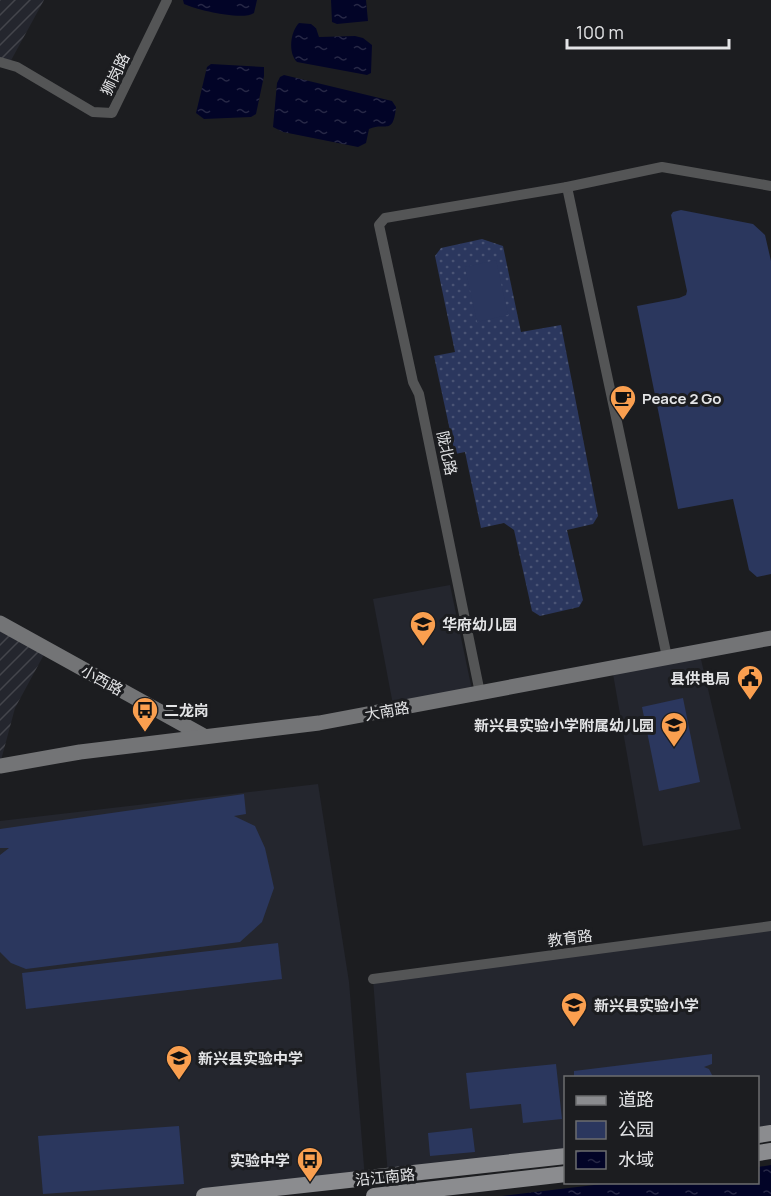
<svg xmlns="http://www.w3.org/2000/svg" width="771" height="1196" font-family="Manrope,'Noto Sans SC',sans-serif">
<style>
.built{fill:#24262e}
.industrial{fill:url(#industrial-furrows)}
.grass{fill:url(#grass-dots)}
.park{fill:#2b375e}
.water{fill:url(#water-ripples)}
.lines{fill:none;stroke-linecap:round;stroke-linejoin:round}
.street{stroke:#545556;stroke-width:10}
.secondary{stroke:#737476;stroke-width:15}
.primary{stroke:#8b8c8f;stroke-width:16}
.labels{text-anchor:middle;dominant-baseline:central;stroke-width:6;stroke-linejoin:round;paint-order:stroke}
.street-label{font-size:15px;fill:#e3e4e6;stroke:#1c1d20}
.poi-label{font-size:15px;font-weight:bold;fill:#e3e4e6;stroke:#1c1d20;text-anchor:start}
</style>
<defs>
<pattern id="industrial-furrows" width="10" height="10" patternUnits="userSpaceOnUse" patternTransform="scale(1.5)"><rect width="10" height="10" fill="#24262e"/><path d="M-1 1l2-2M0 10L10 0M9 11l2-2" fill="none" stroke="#44454c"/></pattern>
<pattern id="grass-dots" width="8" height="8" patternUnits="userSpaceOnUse" patternTransform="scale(1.5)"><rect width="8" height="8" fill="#2b375e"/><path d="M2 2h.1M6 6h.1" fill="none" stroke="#4a5475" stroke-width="1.8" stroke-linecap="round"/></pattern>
<pattern id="water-ripples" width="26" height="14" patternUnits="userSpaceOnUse" patternTransform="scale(1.5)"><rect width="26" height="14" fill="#020427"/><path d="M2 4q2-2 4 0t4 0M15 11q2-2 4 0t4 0" fill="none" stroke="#272846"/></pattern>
</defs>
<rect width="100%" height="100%" fill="#1c1d20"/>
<!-- built -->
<g class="built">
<polygon points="450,585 473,695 394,710 373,599"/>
<polygon points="699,651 741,829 643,846 612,668"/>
<polygon points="318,784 349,982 365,1179 204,1196 0,1196 0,821"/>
<polygon points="771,926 771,1133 758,1135 758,1078 566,1078 565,1156 388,1176 373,979"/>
</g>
<!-- industrial -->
<g class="industrial">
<polygon points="0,0 44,0 9,64 0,62"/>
<polygon points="0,623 47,649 15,708 0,764"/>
</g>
<!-- grass -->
<polygon class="grass" points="482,239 503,246 521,332 561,325 598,516 593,524 567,530 583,600 579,607 540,616 532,611 514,530 504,523 481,528 465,452 455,454 434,356 455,352 435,256 441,248"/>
<!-- park -->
<g class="park">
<polygon points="681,210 753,224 765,235 771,261 771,574 757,577 749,570 733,499 678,509 637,306 679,298 686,295 687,291 671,215 673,212"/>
<polygon points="496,260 508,315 477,322 465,267"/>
<polygon points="683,698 700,782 659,791 642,707"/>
<polygon points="244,794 246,814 234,816 255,826 265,848 274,888 262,922 240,942 26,969 11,963 0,952 0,855 9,848 0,848 0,829"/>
<polygon points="278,943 282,979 26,1009 22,973"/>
<polygon points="712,1054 712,1064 704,1067 709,1069 713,1077 574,1077 574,1071"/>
<polygon points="556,1064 562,1119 523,1123 521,1104 470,1109 466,1073"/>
<polygon points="179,1126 184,1184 43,1194 38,1136"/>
<polygon points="472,1128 475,1152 430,1156 428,1133"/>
</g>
<!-- water -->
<g class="water">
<path d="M183,0H257L254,13C243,21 197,10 184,4Z"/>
<polygon points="331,0 366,0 368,21 337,24 332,22"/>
<path d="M299,23L311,24L316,28L319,37L355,36L363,38L372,45L371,73L367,75L297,62C288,53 290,32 299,23Z"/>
<polygon points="211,64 264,67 264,76 256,114 251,117 204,119 196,113 207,67"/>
<path d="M284,75L392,101L396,107C393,137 385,121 369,129L366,143L358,147L283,132L273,127L277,83L280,77Z"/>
<polygon points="771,1165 771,1196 502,1196 619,1182 758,1182 758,1167"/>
</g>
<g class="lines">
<!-- street -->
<g class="street">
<polyline points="0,62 17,67 93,112 112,113 167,0"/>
<polyline points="567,187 667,657"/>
<polyline points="480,693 419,394 413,382 379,225 385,218 567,187 662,167 771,186"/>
<polyline points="373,979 771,926"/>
</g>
<!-- secondary -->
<g class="secondary">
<polyline points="0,623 204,736"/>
<polyline points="0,766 80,752 319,723 771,638"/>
</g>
<!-- primary -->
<g class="primary">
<polyline points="758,1135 771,1133"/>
<polyline points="758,1153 771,1151"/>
<polyline points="204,1196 566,1156"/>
<polyline points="374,1196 566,1174"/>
</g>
</g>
<!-- icons -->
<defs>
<g id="cafe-pin" transform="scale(1.35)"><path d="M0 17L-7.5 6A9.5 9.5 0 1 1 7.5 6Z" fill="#fa9f4f" stroke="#1c1d20"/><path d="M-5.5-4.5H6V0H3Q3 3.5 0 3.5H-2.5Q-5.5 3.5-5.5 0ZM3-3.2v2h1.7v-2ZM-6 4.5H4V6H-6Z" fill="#111"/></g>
<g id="school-pin" transform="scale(1.35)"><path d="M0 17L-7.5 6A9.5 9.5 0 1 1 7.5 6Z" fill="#fa9f4f" stroke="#1c1d20"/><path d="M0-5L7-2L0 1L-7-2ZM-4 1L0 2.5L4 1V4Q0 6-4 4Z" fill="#111"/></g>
<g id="civic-pin" transform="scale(1.35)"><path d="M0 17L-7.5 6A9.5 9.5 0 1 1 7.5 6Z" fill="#fa9f4f" stroke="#1c1d20"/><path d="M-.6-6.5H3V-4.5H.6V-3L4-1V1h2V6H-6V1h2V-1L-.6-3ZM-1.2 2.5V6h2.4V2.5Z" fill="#111"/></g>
<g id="bus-pin" transform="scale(1.35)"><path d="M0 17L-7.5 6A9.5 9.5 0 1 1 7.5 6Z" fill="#fa9f4f" stroke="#1c1d20"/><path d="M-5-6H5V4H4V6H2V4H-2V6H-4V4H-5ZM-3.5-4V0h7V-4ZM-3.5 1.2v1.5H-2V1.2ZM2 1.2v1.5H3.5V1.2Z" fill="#111"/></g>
</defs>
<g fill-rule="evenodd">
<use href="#cafe-pin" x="623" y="398"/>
<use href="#school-pin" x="423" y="624"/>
<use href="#civic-pin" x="750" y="678"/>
<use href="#bus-pin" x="145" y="710"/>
<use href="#school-pin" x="674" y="725"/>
<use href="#school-pin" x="574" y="1005"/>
<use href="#school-pin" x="179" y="1058"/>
<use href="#bus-pin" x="310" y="1160"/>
</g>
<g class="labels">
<!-- street labels -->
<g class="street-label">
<text transform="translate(115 74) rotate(-64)">狮岗路</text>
<text transform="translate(447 453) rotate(78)">陇北路</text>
<text transform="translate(102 680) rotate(29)">小西路</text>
<text transform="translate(387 711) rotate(-10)">大南路</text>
<text transform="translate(570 938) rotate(-7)">教育路</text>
<text transform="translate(385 1177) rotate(-6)">沿江南路</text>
</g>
<!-- poi labels -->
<g class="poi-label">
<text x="642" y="398">Peace 2 Go</text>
<text x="442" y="624">华府幼儿园</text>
<text x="730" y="678" text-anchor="end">县供电局</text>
<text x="164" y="710">二龙岗</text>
<text x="654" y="725" text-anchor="end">新兴县实验小学附属幼儿园</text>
<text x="594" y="1005">新兴县实验小学</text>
<text x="198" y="1058">新兴县实验中学</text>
<text x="290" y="1160" text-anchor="end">实验中学</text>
</g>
</g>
<!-- legend -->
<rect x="564" y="1076" width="195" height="108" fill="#1c1d20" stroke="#6c6d6f" stroke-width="1.5"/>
<rect x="576" y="1096" width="30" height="9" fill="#8b8c8f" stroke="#6c6d6f" stroke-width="1.5"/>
<text x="618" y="1106" font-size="18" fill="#e3e4e6">道路</text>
<rect x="576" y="1121" width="30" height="18" fill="#2b375e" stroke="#6c6d6f" stroke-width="1.5"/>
<text x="618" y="1136" font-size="18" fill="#e3e4e6">公园</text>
<rect x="576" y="1151" width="30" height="18" fill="url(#water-ripples)" stroke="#6c6d6f" stroke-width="1.5"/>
<text x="618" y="1166" font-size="18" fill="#e3e4e6">水域</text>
<!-- scale -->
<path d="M567 39v9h162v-9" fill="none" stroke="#e3e4e6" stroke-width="3"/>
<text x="576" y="39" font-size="18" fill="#e3e4e6" stroke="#1c1d20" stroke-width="4.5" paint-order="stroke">100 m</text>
</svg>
